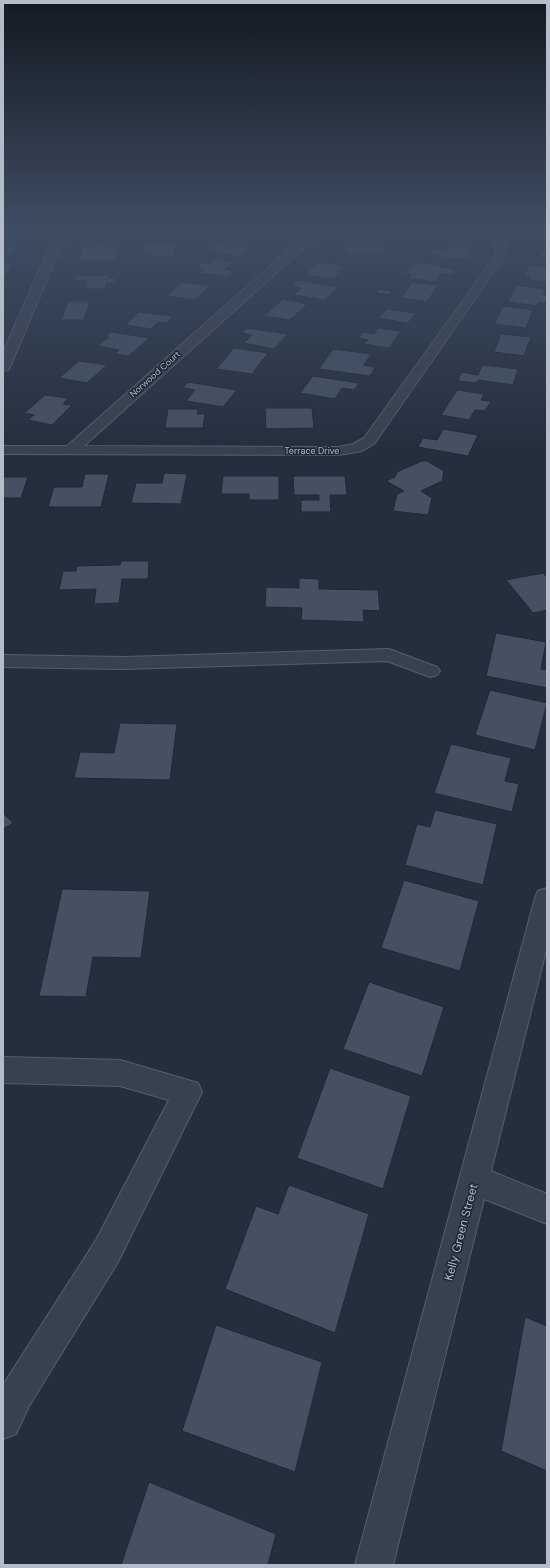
<svg xmlns="http://www.w3.org/2000/svg" width="550" height="1568" font-family="'DM Sans',sans-serif">
<style>
.building{fill:#455162;stroke:#1f2835}
.lines{fill:none;stroke-linecap:round;stroke-linejoin:round}
.minor-casing{stroke:#565f6c;stroke-width:2}
.minor{fill:#38414e;fill-rule:evenodd}
.labels{text-anchor:middle;dominant-baseline:central;stroke-width:3;stroke-linejoin:round;paint-order:stroke}
.far-street-label{font-size:9px;fill:#b4bcc9;stroke:#1d2633}
.near-street-label{font-size:12px;fill:#b4bcc9;stroke:#1d2633}
</style>
<rect width="100%" height="100%" fill="#242f3e"/>
<!-- building -->
<g class="building">
<polygon points="3,244 15,244 10,253 3,253"/>
<polygon points="84,244 104,244 104,246 120,246 115,261 78,261"/>
<polygon points="215,244 233,247 236,245 251,247 241,256 207,251"/>
<polygon points="365,244 382,244 384,254 348,254 347,247 366,247"/>
<polygon points="144,245 177,245 174,257 151,257 152,254 141,254"/>
<polygon points="448,246 467,246 471,259 443,259 442,256 432,256 430,250 449,250"/>
<polygon points="537,252 547,252 547,257 539,257"/>
<polygon points="215,260 233,262 225,270 235,271 228,277 200,273 204,270 197,269 203,262 211,263"/>
<polygon points="316,262 344,265 334,279 305,275"/>
<polygon points="416,262 441,266 440,267 457,269 451,275 441,273 435,282 408,278 411,275 405,274"/>
<polygon points="3,264 12,264 4,278 3,278"/>
<polygon points="529,265 547,267 547,282 529,280 530,277 524,276"/>
<polygon points="76,275 110,275 109,278 116,278 115,283 107,283 105,289 85,289 87,281 74,281"/>
<polygon points="298,280 338,287 325,300 294,295 301,288 292,286"/>
<polygon points="182,282 210,286 195,300 166,296"/>
<polygon points="412,282 438,285 427,302 401,298"/>
<polygon points="516,285 545,289 543,294 547,295 547,303 538,302 537,306 508,302"/>
<polygon points="379,289 391,291 389,295 377,293"/>
<polygon points="283,299 307,304 290,320 264,316"/>
<polygon points="68,301 90,301 84,320 61,320"/>
<polygon points="503,306 533,310 526,328 494,324"/>
<polygon points="387,309 416,313 408,323 378,318"/>
<polygon points="139,312 173,316 166,323 158,322 151,329 125,325"/>
<polygon points="247,328 288,334 274,349 244,343 252,335 241,333"/>
<polygon points="378,328 401,331 389,348 364,344 368,340 358,338 363,332 374,334"/>
<polygon points="111,332 149,338 129,356 115,354 119,350 97,346 109,337 105,337"/>
<polygon points="501,334 531,337 524,356 494,352"/>
<polygon points="234,348 268,353 252,374 216,369"/>
<polygon points="333,349 371,354 364,365 375,367 370,376 319,369"/>
<polygon points="79,361 107,365 87,383 59,378"/>
<polygon points="482,365 518,369 513,385 478,380 477,383 458,381 461,372 478,375"/>
<polygon points="313,376 359,383 354,390 342,388 335,399 300,393"/>
<polygon points="188,382 237,390 223,407 186,401 195,390 183,388"/>
<polygon points="457,390 484,394 481,400 491,401 485,411 475,410 469,420 441,415"/>
<polygon points="45,395 68,398 63,404 72,405 52,425 28,420 34,415 24,413"/>
<polygon points="265,408 312,408 314,428 266,429"/>
<polygon points="168,409 198,409 197,414 205,414 203,428 165,428"/>
<polygon points="443,429 478,435 468,456 418,447 423,438 437,440"/>
<polygon points="422,461 427,461 444,471 442,481 421,491 432,498 428,515 393,511 397,494 404,491 386,481 395,477 397,472"/>
<polygon points="164,473 187,474 181,504 131,503 136,483 162,483"/>
<polygon points="85,474 109,474 101,507 48,507 54,487 82,487"/>
<polygon points="223,476 279,476 279,500 249,500 249,494 221,494"/>
<polygon points="293,476 345,476 347,495 330,495 331,512 301,512 301,500 319,500 319,495 294,495"/>
<polygon points="3,477 28,477 21,498 3,498"/>
<polygon points="121,561 149,561 148,579 122,579 119,603 94,604 96,589 59,590 63,571 76,571 77,566 120,565"/>
<polygon points="543,573 547,577 547,610 533,613 506,580"/>
<polygon points="299,578 319,579 319,589 378,590 380,611 363,610 364,622 301,620 302,608 265,607 266,587 299,588"/>
<polygon points="496,633 546,642 541,669 547,670 547,688 486,676"/>
<polygon points="490,690 547,703 535,750 475,735"/>
<polygon points="120,723 177,724 170,780 74,778 80,752 114,753"/>
<polygon points="451,744 511,758 505,781 519,784 512,812 434,793"/>
<polygon points="435,810 497,824 483,885 405,865 417,824 430,827"/>
<polygon points="3,813 13,823 3,829"/>
<polygon points="404,880 479,901 460,971 381,948"/>
<polygon points="62,889 150,891 141,958 93,957 86,997 39,996"/>
<polygon points="369,982 444,1007 422,1076 343,1049"/>
<polygon points="330,1068 411,1096 383,1189 297,1158"/>
<polygon points="289,1185 369,1214 335,1333 225,1289 256,1206 278,1214"/>
<polygon points="525,1317 547,1326 547,1471 501,1451"/>
<polygon points="216,1325 322,1362 295,1472 182,1431"/>
<polygon points="149,1482 276,1534 268,1565 121,1565"/>
</g>
<g class="lines">
<!-- minor casing -->
<g class="minor-casing">
<g id="minor">
<path d="M3,231H547V237H502L506,247L505,256L374,444L362,451L339,455L3,454V446H67L303,237H65L10,367L8,370L3,371V352L54,237H3ZM316,237H492L496,247L495,256L364,438L353,444L339,447L84,446Z"/>
<polygon points="389,649 437,667 440,671 437,675 430,677 387,661 123,669 3,667 3,655 123,657"/>
<polygon points="547,888 547,947 491,1171 547,1194 547,1224 484,1199 393,1565 355,1565 535,898 538,891"/>
<polygon points="3,1057 120,1060 198,1083 202,1092 118,1262 29,1406 16,1434 3,1439 3,1385 96,1240 169,1100 120,1086 3,1083"/>
</g>
</g>
<!-- minor -->
<use href="#minor" class="minor"/>
</g>
<!-- sky -->
<linearGradient id="sky" x2="0" y2="1"><stop stop-color="#141a22"/><stop offset="0.51" stop-color="#3f4d63"/><stop offset="1" stop-color="#3f4d63" stop-opacity="0"/></linearGradient>
<rect width="550" height="450" fill="url(#sky)"/>
<g class="labels">
<!-- far-street labels -->
<g class="far-street-label">
<text transform="translate(155 374) rotate(-42)">Norwood Court</text>
<text x="312" y="451">Terrace Drive</text>
</g>
<!-- near-street labels -->
<g class="near-street-label">
<text transform="translate(461 1232) rotate(-75)">Kelly Green Street</text>
</g>
</g>
<!-- border -->
<rect width="550" height="1568" fill="none" stroke="#b4bcc9" stroke-width="8"/>
</svg>
